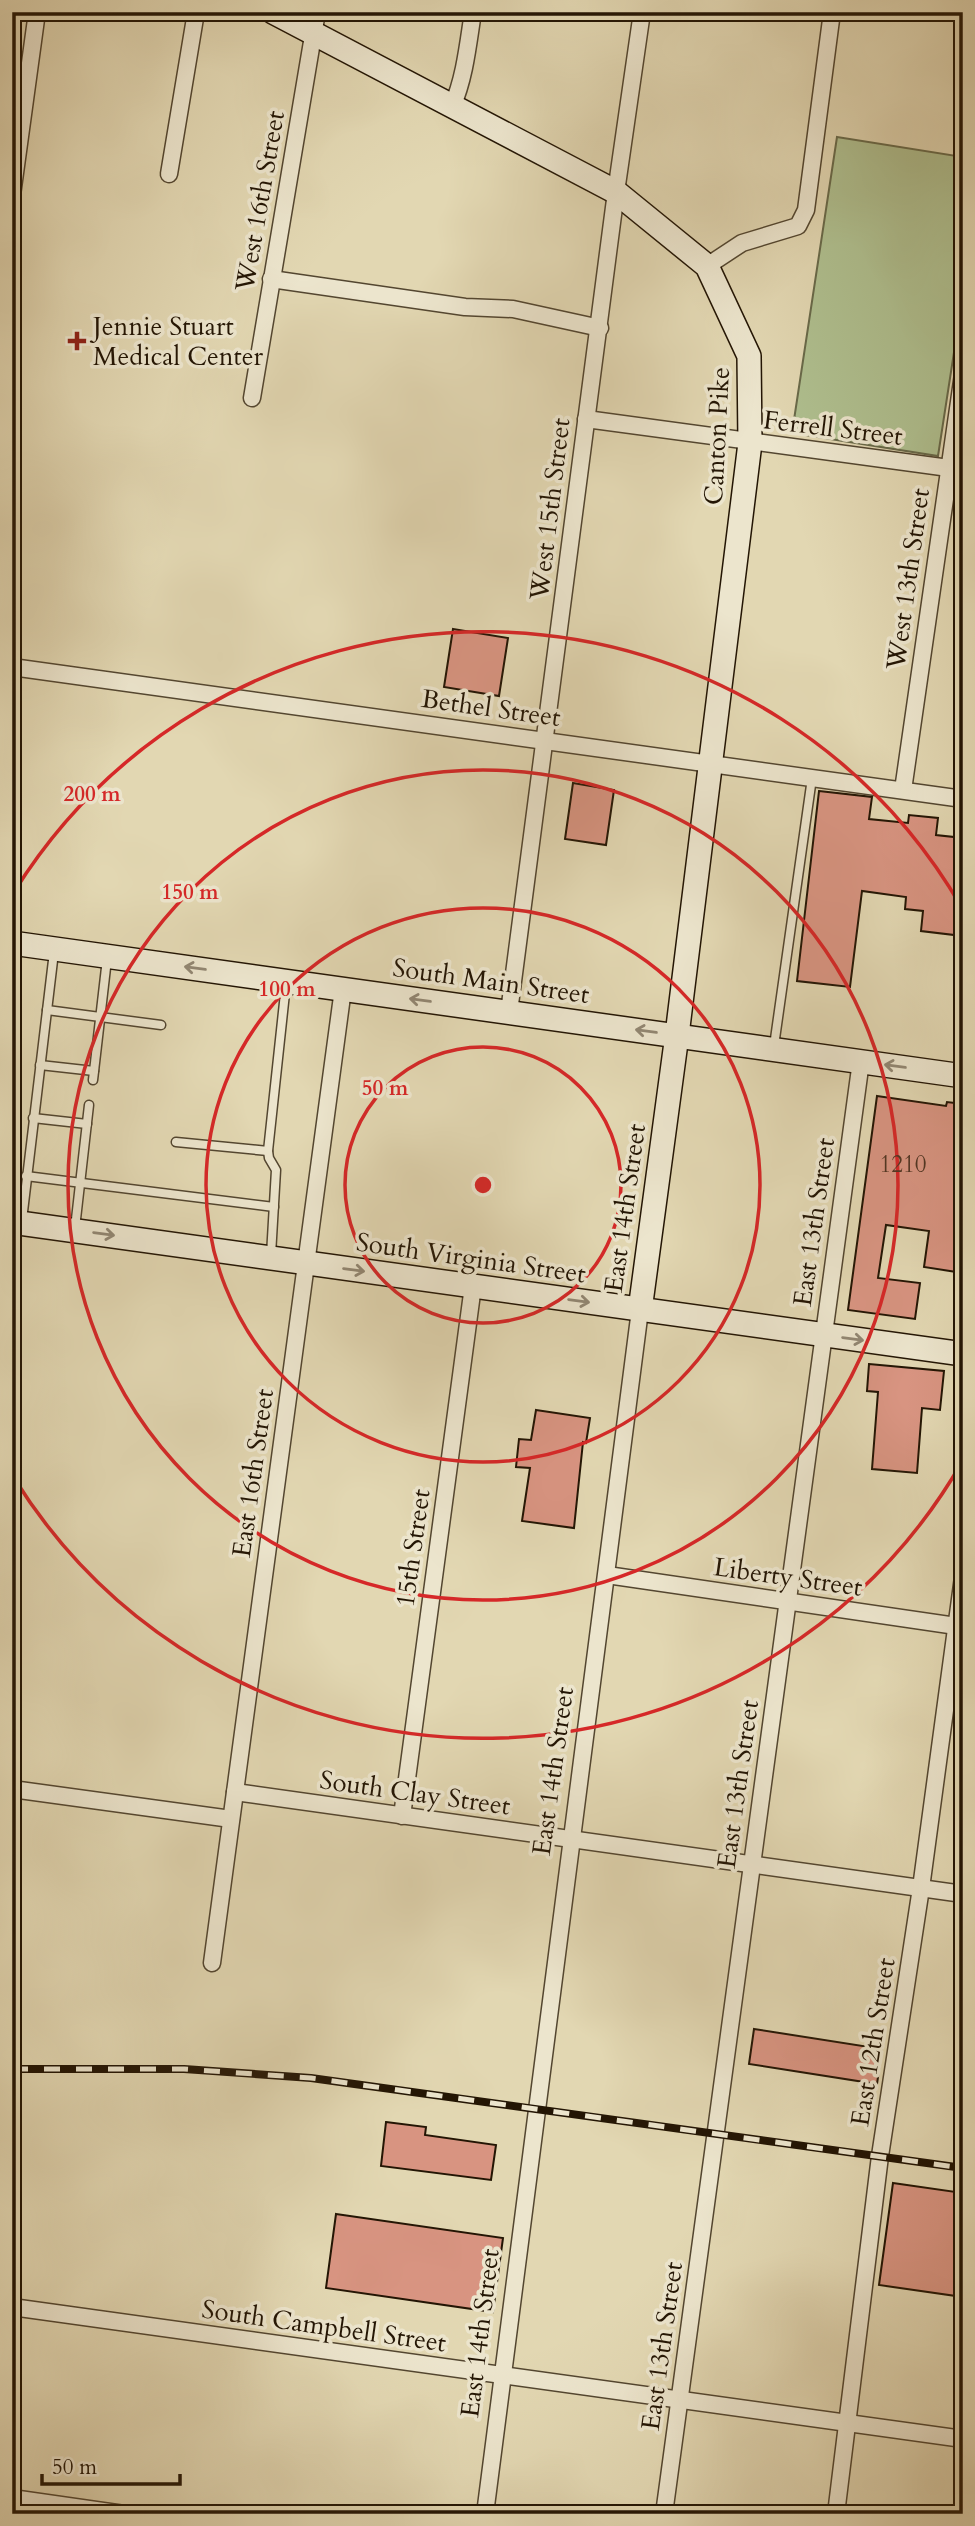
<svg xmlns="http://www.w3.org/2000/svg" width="975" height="2526" font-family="Cardo,serif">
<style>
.green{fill:#afbf8f;stroke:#696a4a;stroke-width:2}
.building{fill:#d89481;stroke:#231504;stroke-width:2}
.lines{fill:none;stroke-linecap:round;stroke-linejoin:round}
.service-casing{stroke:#534630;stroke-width:11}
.minor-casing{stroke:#534630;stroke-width:19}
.secondary-casing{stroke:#231504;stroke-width:26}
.service{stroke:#ece5cd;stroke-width:8}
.minor{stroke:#ece5cd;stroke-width:16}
.secondary{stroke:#ece5cd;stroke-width:23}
.rail-casing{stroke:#231504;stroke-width:8}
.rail{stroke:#ece5cd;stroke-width:5;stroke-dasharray:16;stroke-linecap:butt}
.oneway{stroke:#928773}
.ring{fill:none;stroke:#d62828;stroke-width:3.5}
.poi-dot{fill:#8f2418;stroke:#ece5cd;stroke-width:2.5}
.labels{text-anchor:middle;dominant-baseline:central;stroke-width:7;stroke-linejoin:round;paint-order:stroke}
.number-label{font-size:23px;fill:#503523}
.street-label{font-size:26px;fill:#231504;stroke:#ece5cd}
.poi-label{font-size:26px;fill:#231504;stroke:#ece5cd;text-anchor:start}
.centre{fill:#d62828;stroke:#ece5cd;stroke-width:3.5}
.ring-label{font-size:21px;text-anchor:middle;font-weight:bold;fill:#d62828;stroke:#ece5cd;stroke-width:7;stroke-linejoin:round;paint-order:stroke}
</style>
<rect width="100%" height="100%" fill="#e2d7b2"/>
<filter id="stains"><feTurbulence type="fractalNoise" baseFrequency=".00286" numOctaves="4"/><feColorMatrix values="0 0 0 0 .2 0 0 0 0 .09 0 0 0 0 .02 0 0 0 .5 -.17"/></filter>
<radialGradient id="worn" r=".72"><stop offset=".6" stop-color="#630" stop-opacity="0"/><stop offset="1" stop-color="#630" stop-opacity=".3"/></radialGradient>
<!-- green -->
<polygon class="green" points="837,137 963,157 963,294 938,456 792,433"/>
<!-- building -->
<g class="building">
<polygon points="453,629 508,638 499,696 444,687"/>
<polygon points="573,783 614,790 606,845 565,839"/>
<polygon points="819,791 872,797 869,819 908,823 909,815 938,818 936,835 963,838 963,936 921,931 923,911 905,909 906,897 862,891 850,987 797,981"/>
<polygon points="877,1096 946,1106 947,1102 963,1104 963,1273 924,1267 929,1231 886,1225 878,1278 920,1283 915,1319 848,1310"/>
<polygon points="869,1364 944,1371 940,1410 922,1408 917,1473 872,1469 878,1392 867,1391"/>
<polygon points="536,1410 590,1418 586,1443 583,1442 574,1528 522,1521 530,1468 516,1467 519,1439 531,1440"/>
<polygon points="754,2029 882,2049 877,2084 749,2064"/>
<polygon points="386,2122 426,2127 425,2135 496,2145 491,2180 381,2166"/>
<polygon points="893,2183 963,2193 963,2297 879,2285"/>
<polygon points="336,2214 503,2238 493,2312 326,2288"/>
</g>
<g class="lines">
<!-- service casing -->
<g class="service-casing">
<g id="service">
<polyline points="47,1010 161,1025"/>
<polyline points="774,1046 812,778"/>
<polyline points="40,1065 94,1071"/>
<polyline points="93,1080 107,959"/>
<polyline points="33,1118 87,1124"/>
<polyline points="176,1142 268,1151"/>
<polyline points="26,1176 274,1207"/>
<polyline points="22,1220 54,952"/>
<polyline points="75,1228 89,1105"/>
<polyline points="271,1255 276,1170 269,1158 268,1151 286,984"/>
</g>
</g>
<!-- minor casing -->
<g class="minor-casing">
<g id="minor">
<path d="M452,107C465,77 468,44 473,12"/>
<polyline points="169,174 196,12"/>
<polyline points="12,195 37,12"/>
<polyline points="707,266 742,243 798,226 806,210 832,12"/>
<polyline points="271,279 465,307 513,309 600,328"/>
<polyline points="252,398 317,12"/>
<polyline points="586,419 949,468"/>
<polyline points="12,667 963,799"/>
<polyline points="903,790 963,374"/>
<polyline points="509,1012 616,192 642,12"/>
<polyline points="607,1575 963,1627"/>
<polyline points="12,1789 231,1819"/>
<polyline points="235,1792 963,1894"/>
<polyline points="402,1816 473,1286"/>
<polyline points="212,1963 343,989"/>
<polyline points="12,2307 963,2439"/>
<polyline points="12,2498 124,2514"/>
<polyline points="485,2514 640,1310"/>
<polyline points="664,2514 861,1061"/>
<polyline points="836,2514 880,2156 921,1888 963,1577"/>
</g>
</g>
<!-- secondary casing -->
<g class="secondary-casing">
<g id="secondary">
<polyline points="273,12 616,192 707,266 749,356 750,443 677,1035 640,1310"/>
<polyline points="12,943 963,1076"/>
<polyline points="12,1222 963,1354"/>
</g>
</g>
<!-- service -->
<use href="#service" class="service"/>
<!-- minor -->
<use href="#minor" class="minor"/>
<!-- secondary -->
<use href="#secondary" class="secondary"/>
<!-- rail casing -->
<g class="rail-casing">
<polyline id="rail" points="12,2069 184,2069 311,2078 963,2168"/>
</g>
<!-- rail -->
<use href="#rail" class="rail"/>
</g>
<!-- one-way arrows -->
<defs><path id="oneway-shaft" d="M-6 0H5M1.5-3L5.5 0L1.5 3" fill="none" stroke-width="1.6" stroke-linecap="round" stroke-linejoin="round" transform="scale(1.75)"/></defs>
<g class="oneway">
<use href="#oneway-shaft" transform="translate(195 968) rotate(-172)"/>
<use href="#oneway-shaft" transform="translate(420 1000) rotate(-172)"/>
<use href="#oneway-shaft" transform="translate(646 1031) rotate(-172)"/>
<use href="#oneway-shaft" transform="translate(895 1066) rotate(-172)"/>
<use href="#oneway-shaft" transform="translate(104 1234) rotate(8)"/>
<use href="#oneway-shaft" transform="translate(354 1270) rotate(8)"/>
<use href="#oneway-shaft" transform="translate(579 1301) rotate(8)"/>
<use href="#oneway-shaft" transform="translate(853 1339) rotate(8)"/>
</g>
<!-- distance rings -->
<g class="ring">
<circle cx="483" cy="1185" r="138"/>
<circle cx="483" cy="1185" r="277"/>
<circle cx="483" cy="1185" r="415"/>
<path d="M962 1462A553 553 0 0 1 14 1478M14 892A553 553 0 0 1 962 908"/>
</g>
<!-- markers -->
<path class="poi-dot" d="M73.5 330.5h7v7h7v7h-7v7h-7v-7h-7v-7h7z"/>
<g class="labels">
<!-- number labels -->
<g class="number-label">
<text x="903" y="1164">1210</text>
</g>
<!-- street labels -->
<g class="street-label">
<text transform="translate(260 201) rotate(-80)">West 16th Street</text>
<text transform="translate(833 428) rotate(7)">Ferrell Street</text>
<text transform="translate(717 436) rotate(-87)">Canton Pike</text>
<text transform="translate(550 509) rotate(-83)">West 15th Street</text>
<text transform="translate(908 579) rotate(-82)">West 13th Street</text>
<text transform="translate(491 708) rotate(8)">Bethel Street</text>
<text transform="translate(491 981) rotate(8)">South Main Street</text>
<text transform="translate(625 1208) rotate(-82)">East 14th Street</text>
<text transform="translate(814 1222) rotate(-82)">East 13th Street</text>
<text transform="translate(471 1258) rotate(8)">South Virginia Street</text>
<text transform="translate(253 1473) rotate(-82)">East 16th Street</text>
<text transform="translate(413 1548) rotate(-82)">15th Street</text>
<text transform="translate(788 1577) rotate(8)">Liberty Street</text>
<text transform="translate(553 1771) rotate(-82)">East 14th Street</text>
<text transform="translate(738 1784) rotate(-82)">East 13th Street</text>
<text transform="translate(415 1793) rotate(8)">South Clay Street</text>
<text transform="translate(873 2042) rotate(-81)">East 12th Street</text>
<text transform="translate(324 2326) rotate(8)">South Campbell Street</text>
<text transform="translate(480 2333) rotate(-83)">East 14th Street</text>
<text transform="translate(662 2346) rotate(-82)">East 13th Street</text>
</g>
<!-- poi labels -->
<g class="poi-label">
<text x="93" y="326">Jennie Stuart<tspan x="93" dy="30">Medical Center</tspan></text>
</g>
</g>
<circle cx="483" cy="1185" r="10" class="centre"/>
<g class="ring-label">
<text x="92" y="801">200 m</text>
<text x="190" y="899">150 m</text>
<text x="287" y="996">100 m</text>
<text x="385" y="1095">50 m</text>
</g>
<!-- margin -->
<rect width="975" height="2526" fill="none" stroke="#e2d7b2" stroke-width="42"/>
<rect x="14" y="14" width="947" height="2498" fill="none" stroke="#231504" stroke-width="3.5"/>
<rect x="21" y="21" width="933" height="2484" fill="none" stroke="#231504" stroke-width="2"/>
<!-- scale -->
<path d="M42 2474v10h138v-10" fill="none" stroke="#231504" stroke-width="3.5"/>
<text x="52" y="2474" font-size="21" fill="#231504" stroke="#ece5cd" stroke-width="5" paint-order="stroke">50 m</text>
<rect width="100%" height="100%" filter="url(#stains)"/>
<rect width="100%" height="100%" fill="url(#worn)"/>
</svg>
